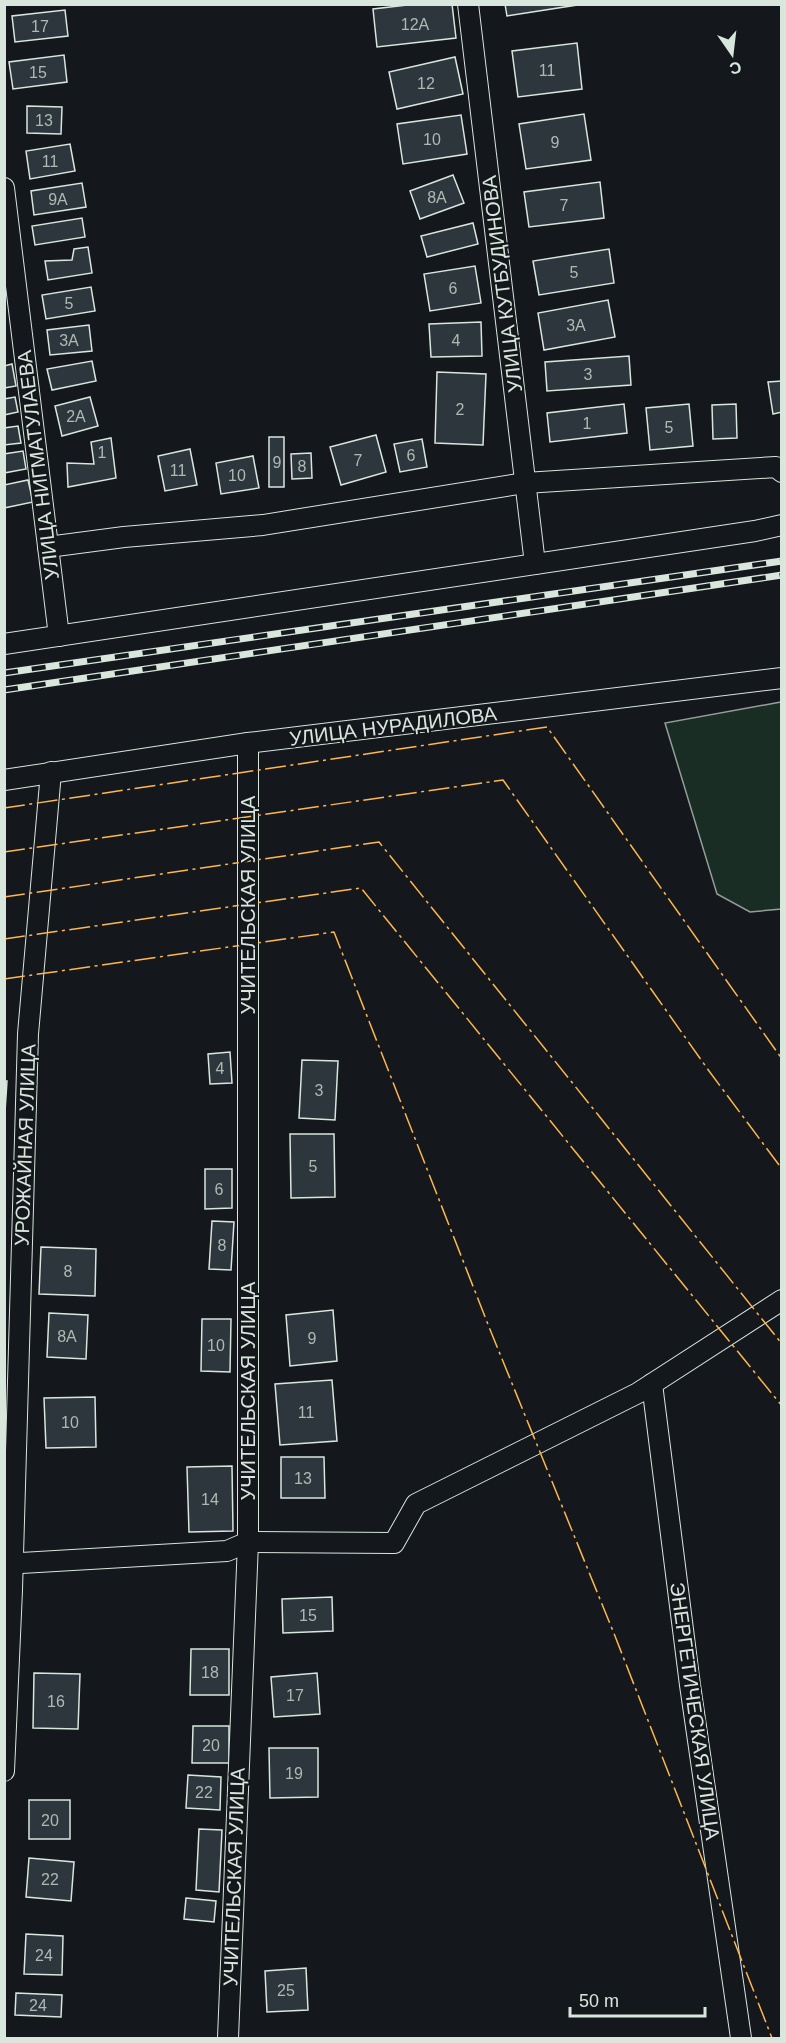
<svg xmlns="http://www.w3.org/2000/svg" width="786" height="2043" font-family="Helvetica,sans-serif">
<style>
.green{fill:#1a2d24;stroke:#939e99;stroke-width:1.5}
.building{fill:#2c363c;stroke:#d8e6dc;stroke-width:1.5}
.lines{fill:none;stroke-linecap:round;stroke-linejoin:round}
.minor-casing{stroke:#d8e6dc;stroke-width:22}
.minor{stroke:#14181c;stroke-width:20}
.rail-casing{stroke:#d8e6dc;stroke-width:7}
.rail{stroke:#14181c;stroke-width:4.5;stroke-dasharray:14;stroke-linecap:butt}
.power{stroke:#ffb74d;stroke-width:1.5;stroke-dasharray:21 4.5 3 4.5;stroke-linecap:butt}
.labels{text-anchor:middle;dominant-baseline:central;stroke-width:4.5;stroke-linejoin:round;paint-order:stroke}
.number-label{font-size:16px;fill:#adbab4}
.street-label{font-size:20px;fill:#d8e6dc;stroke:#14181c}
</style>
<rect width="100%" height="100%" fill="#14181c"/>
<!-- green -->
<polygon class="green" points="781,702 781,909 750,912 717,894 665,723"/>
<!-- building -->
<g class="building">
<polygon points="416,4 452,4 456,38 377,47 373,9"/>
<polygon points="505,4 577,4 577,5 507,16"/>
<polygon points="65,10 68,36 15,42 12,16"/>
<polygon points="577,43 582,89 518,97 512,51"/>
<polygon points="64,55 67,82 13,89 9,62"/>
<polygon points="455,57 463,94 397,109 389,72"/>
<polygon points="27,106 62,107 61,134 27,133"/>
<polygon points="584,114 591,160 526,169 519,124"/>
<polygon points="461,115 467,154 403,164 397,124"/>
<polygon points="70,144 75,171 30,179 26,151"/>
<polygon points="453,175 464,203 420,219 410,191"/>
<polygon points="600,182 604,218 529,227 524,192"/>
<polygon points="82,183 86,207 34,215 31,191"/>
<polygon points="82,218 85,237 35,245 32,226"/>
<polygon points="473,223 478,244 427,257 421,236"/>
<polygon points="88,247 92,273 48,280 45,261 72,260 74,249"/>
<polygon points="609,249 614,283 539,295 533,261"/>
<polygon points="475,266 481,303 430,311 424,274"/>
<polygon points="91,287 95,311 46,319 42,295"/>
<polygon points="608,300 615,337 544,350 538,313"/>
<polygon points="481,322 482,356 431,357 429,324"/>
<polygon points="89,325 92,351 50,355 47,330"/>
<polygon points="629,356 631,385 547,391 545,362"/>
<polygon points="92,361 96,381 52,390 47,369"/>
<polygon points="12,364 16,386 4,388 4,366"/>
<polygon points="437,372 486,374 483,445 435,443"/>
<polygon points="782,381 782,412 773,414 768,382"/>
<polygon points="15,397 18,412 4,415 4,399"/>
<polygon points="90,397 98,426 62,436 55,406"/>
<polygon points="624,404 627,433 550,442 547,413"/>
<polygon points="689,404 693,446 650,450 646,408"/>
<polygon points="736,404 737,438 713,439 712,405"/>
<polygon points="18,426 21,443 4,445 4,428"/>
<polygon points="376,435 386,472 341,485 330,447"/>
<rect x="269" y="437" width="15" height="50"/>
<polygon points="111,438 116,478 68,487 67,463 94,464 91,442"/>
<polygon points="422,439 427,467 400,472 394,444"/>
<polygon points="190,449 197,485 165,491 158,456"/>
<polygon points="23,451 26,469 4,473 4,454"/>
<polygon points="311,453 312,478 292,479 291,454"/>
<polygon points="253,456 259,488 221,494 216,463"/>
<polygon points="28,480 33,502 4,508 4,485"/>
<polygon points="230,1052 232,1083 210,1084 208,1054"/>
<polygon points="302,1060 338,1061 335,1120 299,1118"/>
<polygon points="4,1081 7,1081 4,1127"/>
<polygon points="290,1134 334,1134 335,1197 291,1198"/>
<polygon points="205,1169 232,1169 232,1208 205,1209"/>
<polygon points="212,1221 234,1222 231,1270 209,1269"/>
<polygon points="41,1247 96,1249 95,1296 39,1294"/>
<polygon points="333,1310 337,1361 290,1366 286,1315"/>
<polygon points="49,1313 88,1315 86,1359 47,1357"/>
<polygon points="202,1319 231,1319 230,1372 201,1371"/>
<polygon points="332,1380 337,1441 280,1445 275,1384"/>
<polygon points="95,1397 96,1447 46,1448 44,1398"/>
<polygon points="281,1457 324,1457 325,1498 281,1498"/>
<polygon points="232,1466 233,1531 189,1532 187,1467"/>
<polygon points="332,1597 333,1631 283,1633 282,1599"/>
<polygon points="191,1649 229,1649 229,1695 190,1695"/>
<polygon points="34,1673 80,1674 78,1729 33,1728"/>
<polygon points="317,1673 320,1714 274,1717 271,1677"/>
<polygon points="193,1726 229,1726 229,1763 192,1763"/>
<polygon points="269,1748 318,1748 318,1797 270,1798"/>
<polygon points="188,1775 221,1777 220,1810 186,1808"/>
<rect x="29" y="1800" width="41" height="39"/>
<polygon points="199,1829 222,1830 219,1892 196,1890"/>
<polygon points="29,1858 74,1862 71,1901 26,1897"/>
<polygon points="186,1898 216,1901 214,1922 184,1919"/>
<polygon points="26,1934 63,1936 62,1975 24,1974"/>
<polygon points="306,1968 308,2010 267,2012 265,1971"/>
<polygon points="16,1993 62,1995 61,2017 15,2015"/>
</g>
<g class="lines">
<!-- minor casing -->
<g class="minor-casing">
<g id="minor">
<polyline points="468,4 535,564"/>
<polyline points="4,188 59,636"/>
<polyline points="48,547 124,537 263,525 525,483 776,467 782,472"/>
<polyline points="4,644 755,531 782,525"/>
<polyline points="4,780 248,743 782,678"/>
<polyline points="652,1384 690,1685 741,2038"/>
<polyline points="4,1564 227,1551 248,1542 394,1543 416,1504 638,1393 782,1300"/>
<polyline points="4,1771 12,1590 28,1034 51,772"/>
<polyline points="228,2038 248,1542 248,743"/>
</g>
</g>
<!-- minor -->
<use href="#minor" class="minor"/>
<!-- rail casing -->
<g class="rail-casing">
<g id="rail">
<polyline points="4,673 782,561"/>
<polyline points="4,690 782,575"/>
</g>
</g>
<!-- rail -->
<use href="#rail" class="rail"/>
<!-- power -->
<g class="power">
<polyline points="4,808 547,727 782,1059"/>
<polyline points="4,852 503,780 709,1071 782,1169"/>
<polyline points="4,897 379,842 782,1344"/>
<polyline points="4,939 361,888 782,1406"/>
<polyline points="4,979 334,932 489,1327 615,1636 772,2038"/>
</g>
</g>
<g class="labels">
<!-- number labels -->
<g class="number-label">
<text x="415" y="24">12А</text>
<text x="40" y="26">17</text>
<text x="547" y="70">11</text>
<text x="38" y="72">15</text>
<text x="426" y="83">12</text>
<text x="44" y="120">13</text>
<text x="432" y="139">10</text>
<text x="555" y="142">9</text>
<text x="50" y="161">11</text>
<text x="437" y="197">8А</text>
<text x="58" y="199">9А</text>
<text x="564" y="205">7</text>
<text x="574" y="272">5</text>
<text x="453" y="288">6</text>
<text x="69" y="303">5</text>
<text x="576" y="325">3А</text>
<text x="69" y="340">3А</text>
<text x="456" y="340">4</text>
<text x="588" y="374">3</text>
<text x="460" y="409">2</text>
<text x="76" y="416">2А</text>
<text x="587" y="423">1</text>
<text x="669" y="427">5</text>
<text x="102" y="452">1</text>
<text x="411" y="455">6</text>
<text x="358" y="460">7</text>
<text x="277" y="462">9</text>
<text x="302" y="466">8</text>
<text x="178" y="470">11</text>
<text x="237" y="475">10</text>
<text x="220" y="1068">4</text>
<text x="319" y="1090">3</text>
<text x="313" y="1166">5</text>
<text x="219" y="1189">6</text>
<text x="222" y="1245">8</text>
<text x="68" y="1271">8</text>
<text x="67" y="1336">8А</text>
<text x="312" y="1338">9</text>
<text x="216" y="1345">10</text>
<text x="306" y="1412">11</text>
<text x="70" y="1422">10</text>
<text x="303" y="1478">13</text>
<text x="210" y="1499">14</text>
<text x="308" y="1615">15</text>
<text x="210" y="1672">18</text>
<text x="295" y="1695">17</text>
<text x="56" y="1701">16</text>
<text x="211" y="1745">20</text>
<text x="294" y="1773">19</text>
<text x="204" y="1792">22</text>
<text x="50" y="1820">20</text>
<text x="50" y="1879">22</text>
<text x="44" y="1955">24</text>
<text x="286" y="1990">25</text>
<text x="38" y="2005">24</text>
</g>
<!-- street labels -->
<g class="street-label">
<text transform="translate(502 284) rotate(-97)">УЛИЦА КУТБУДИНОВА</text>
<text transform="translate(38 465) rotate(-97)">УЛИЦА НИГМАТУЛАЕВА</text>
<text transform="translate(393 726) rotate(-7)">УЛИЦА НУРАДИЛОВА</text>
<text transform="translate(248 905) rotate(-90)">УЧИТЕЛЬСКАЯ УЛИЦА</text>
<text transform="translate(25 1145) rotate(-88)">УРОЖАЙНАЯ УЛИЦА</text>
<text transform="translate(248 1391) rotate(-90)">УЧИТЕЛЬСКАЯ УЛИЦА</text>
<text transform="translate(695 1711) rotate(82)">ЭНЕРГЕТИЧЕСКАЯ УЛИЦА</text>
<text transform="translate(234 1877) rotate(-88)">УЧИТЕЛЬСКАЯ УЛИЦА</text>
</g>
</g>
<!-- border -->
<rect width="786" height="2043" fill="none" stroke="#d8e6dc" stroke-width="12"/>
<!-- north arrow -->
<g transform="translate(732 54) rotate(166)" stroke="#14181c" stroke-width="4.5" paint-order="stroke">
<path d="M0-4.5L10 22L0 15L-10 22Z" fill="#d8e6dc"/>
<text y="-9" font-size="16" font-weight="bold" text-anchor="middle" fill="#d8e6dc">С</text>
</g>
<!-- scale -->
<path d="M570 2007v9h135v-9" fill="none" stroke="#d8e6dc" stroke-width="3"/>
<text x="579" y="2007" font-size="18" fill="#d8e6dc" stroke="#14181c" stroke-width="4.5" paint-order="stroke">50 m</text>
</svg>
